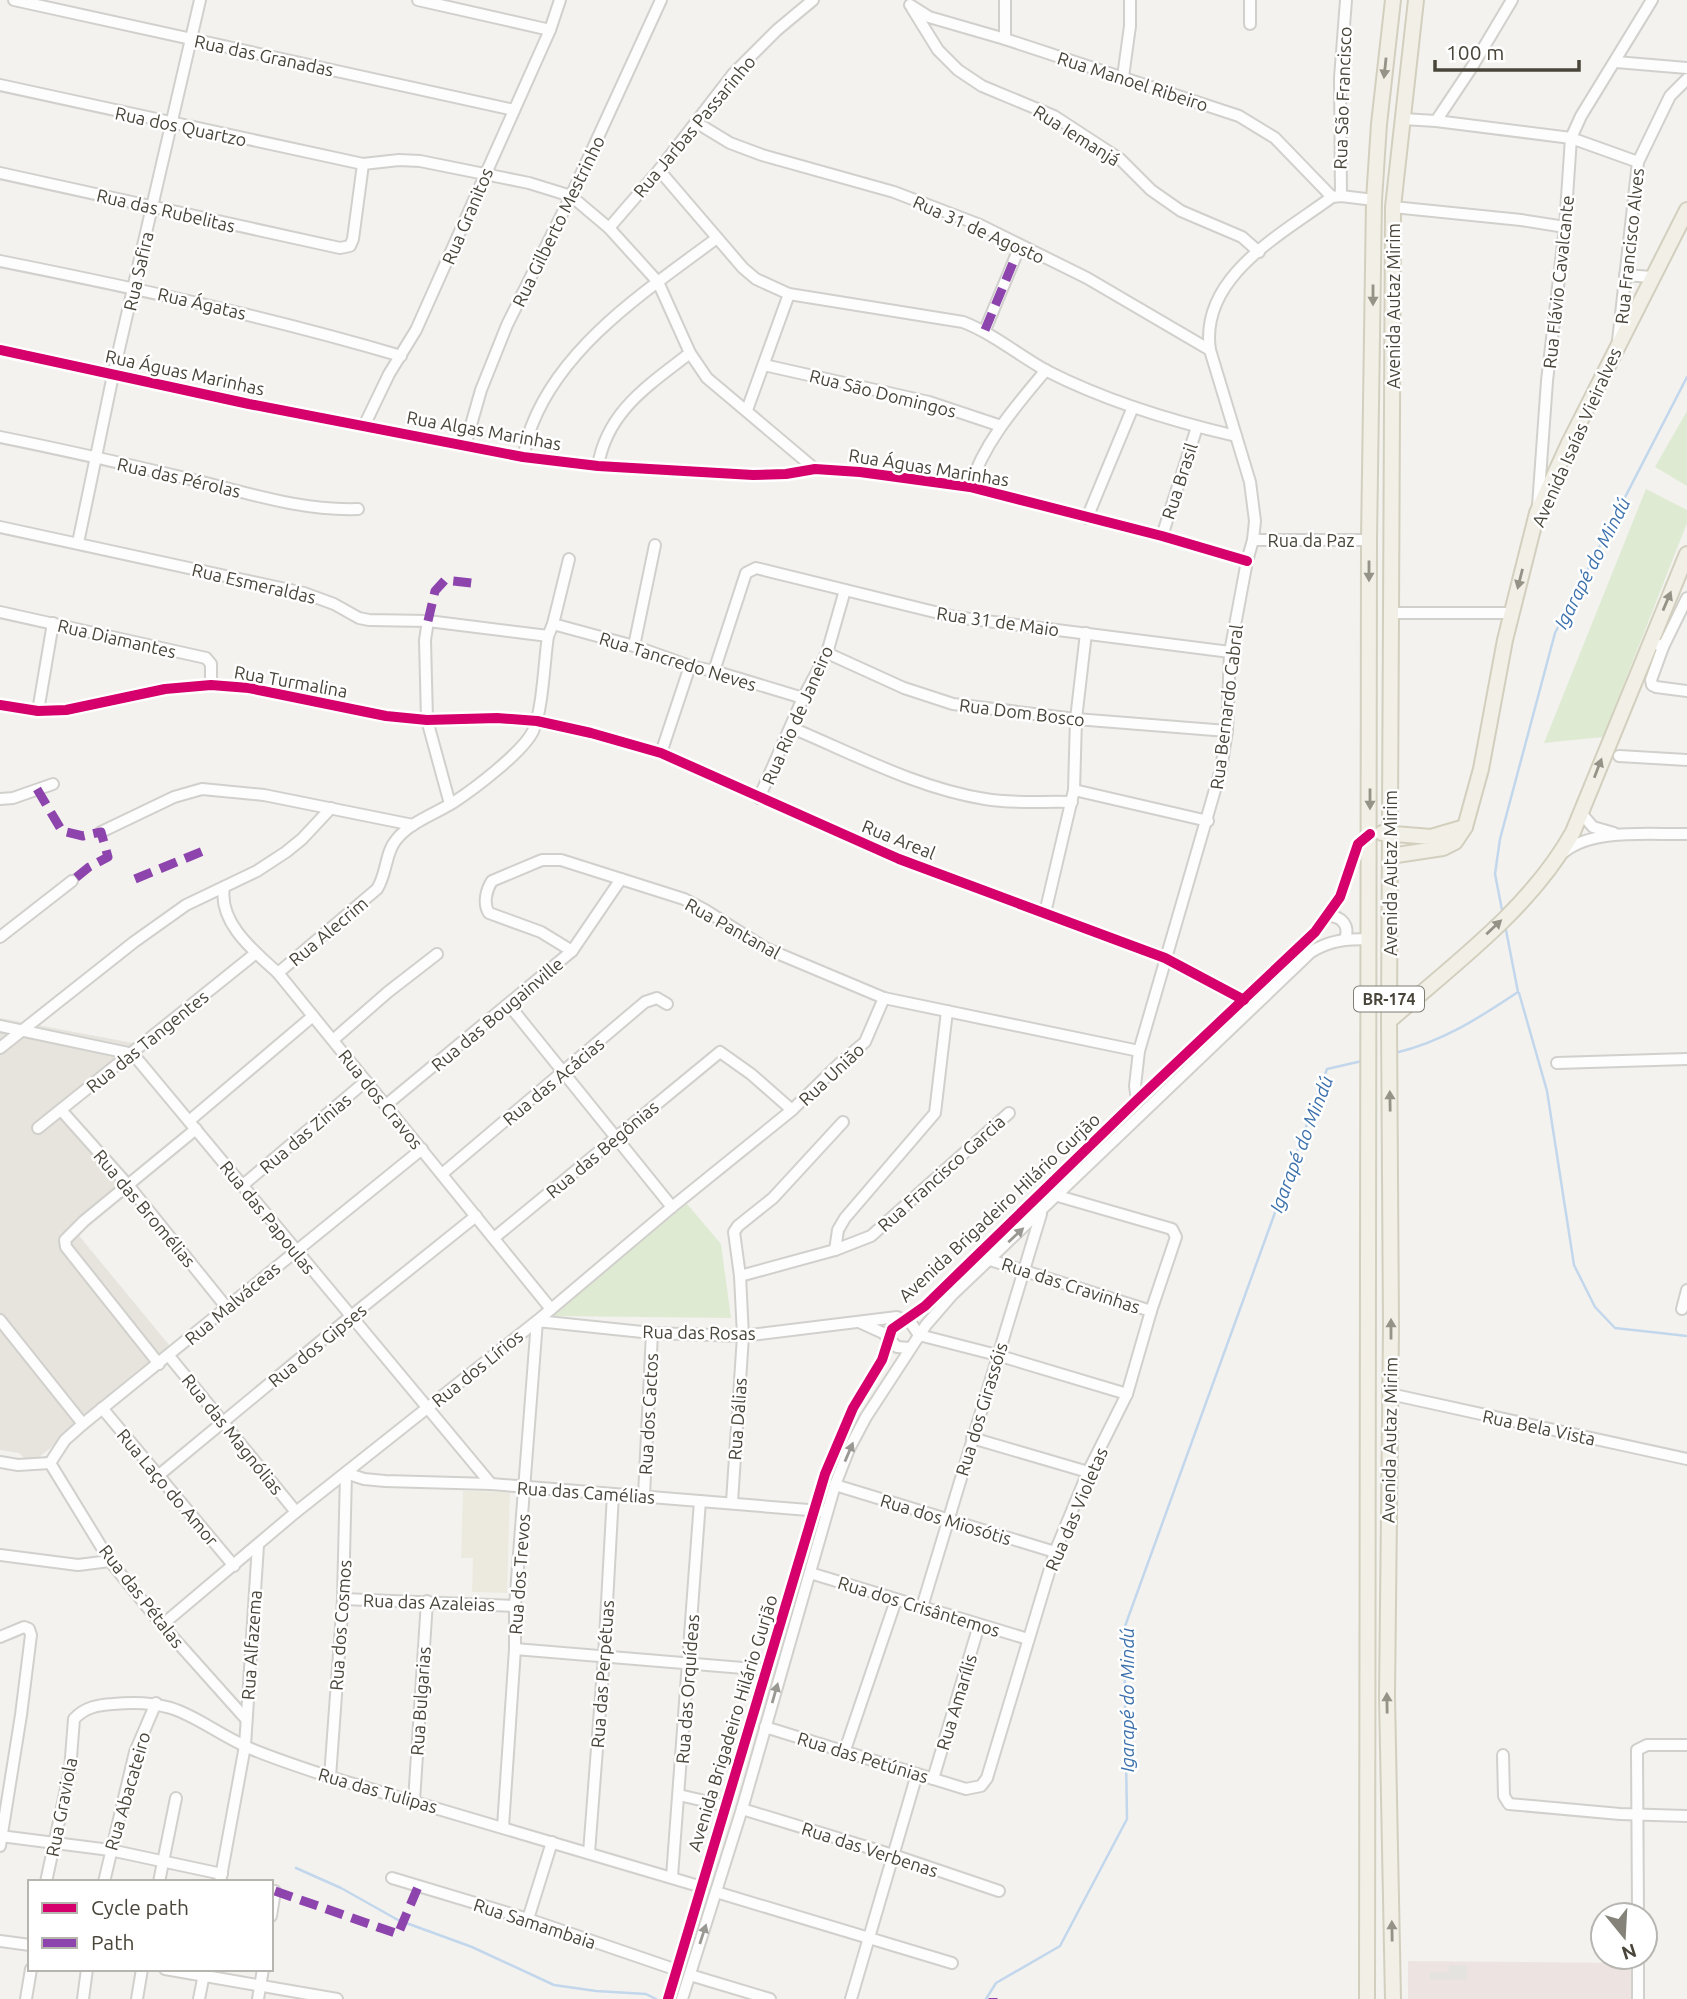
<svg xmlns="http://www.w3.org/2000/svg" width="1687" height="1999" font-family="Ubuntu,sans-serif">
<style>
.residential{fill:#e6e4dd}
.education{fill:#eceadf}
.medical{fill:#ede4e1}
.green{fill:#deebd2}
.parking{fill:#e5e3e0}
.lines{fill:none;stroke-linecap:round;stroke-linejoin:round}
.stream{stroke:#c3d7ec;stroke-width:2.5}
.minor-casing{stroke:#d1d0cc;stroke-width:14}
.major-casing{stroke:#d3cfbe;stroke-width:18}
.minor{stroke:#fdfdfd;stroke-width:10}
.major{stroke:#f1efe6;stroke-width:14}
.quiet{stroke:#8e44ad;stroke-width:9;stroke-dasharray:18 9;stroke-linecap:butt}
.cycleway-casing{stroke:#fff;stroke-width:15}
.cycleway{stroke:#d6006c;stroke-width:10}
.oneway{fill:#959287}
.oneway2{fill:#9a9892}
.labels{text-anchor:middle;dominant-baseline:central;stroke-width:5;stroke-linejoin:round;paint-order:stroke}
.shield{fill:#fff;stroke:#807d75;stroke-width:2}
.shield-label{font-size:16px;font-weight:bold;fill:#49453a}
.street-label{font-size:18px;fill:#49453a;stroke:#fff}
.water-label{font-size:19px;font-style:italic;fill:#3c71ac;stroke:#fff}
</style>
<rect width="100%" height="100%" fill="#f3f2ef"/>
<!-- residential -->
<polygon class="residential" points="0,1018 149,1046 67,1111 134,1182 71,1226 174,1351 30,1464 19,1453 0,1450"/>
<!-- education -->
<polygon class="education" points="463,1491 510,1492 507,1593 472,1592 473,1558 461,1558"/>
<!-- medical -->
<polygon class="medical" points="1408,1961 1637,1963 1636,1999 1408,1999"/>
<!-- green -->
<g class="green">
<polygon points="1687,411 1687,486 1655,467"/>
<polygon points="1646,489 1687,510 1687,523 1603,737 1544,743"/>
<polygon points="687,1204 721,1244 731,1318 555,1316 554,1309"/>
</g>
<!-- parking -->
<polygon class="parking" points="1449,1965 1467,1965 1467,1980 1430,1980 1430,1972 1449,1972"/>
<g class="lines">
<!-- stream -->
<g class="stream">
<polyline points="1503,915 1495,874 1500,839 1555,633 1687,377"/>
<polyline points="1519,993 1547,1091 1574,1265 1595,1307 1615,1328 1687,1336"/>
<path d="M1395,1053C1442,1042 1479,1018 1518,992L1505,925"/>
<polyline points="296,1868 341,1888 398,1920 472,1947 554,1985 596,1991 646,1994 656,1999"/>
<polyline points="986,1999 996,1983 1060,1946 1127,1819 1124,1629 1327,1069 1362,1061"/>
</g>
<!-- minor casing -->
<g class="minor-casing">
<g id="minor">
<polyline points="14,0 514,110"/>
<polyline points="418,0 550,30"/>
<polyline points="1250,0 1250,24"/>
<polyline points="910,5 929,17 1005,39 1239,116 1275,138 1332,197"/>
<polyline points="912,8 938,50 958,70 982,86 1054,116 1120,159 1151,190 1181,211 1242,237 1259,252"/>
<polyline points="1005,39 1005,0"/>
<polyline points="1616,62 1687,68"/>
<polyline points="1123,77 1130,26 1130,0"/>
<polyline points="0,85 363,164 399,160 420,161 529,183 571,196 609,228 658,282 690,353 707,378 815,469"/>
<polyline points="1403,119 1436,121 1571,138 1638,162"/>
<polyline points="1436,121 1472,67 1512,0"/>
<polyline points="697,123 730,143 762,155 894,192 980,225 1087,278 1210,350"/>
<path d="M659,170L743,268L756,279L789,294L963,322C994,334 1018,355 1047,371C1106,401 1171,421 1236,436"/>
<polyline points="0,173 340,248 350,246 353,239 363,164"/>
<polyline points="1341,196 1340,78 1346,0"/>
<polyline points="1393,207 1521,220 1565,227"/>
<polyline points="609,228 659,170 733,74 777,30 813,0"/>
<path d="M0,261C135,288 269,317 401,356"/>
<polyline points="1625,275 1652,277"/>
<polyline points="985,330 1020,246"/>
<polyline points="1618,341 1638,162 1670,96 1687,79"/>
<polyline points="0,350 249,404 523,457 598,466 753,475 786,474 815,469 860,472 970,487 1162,536 1247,561"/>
<polyline points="764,365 929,402 1001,426"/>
<polyline points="747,410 789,294"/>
<polyline points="364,426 389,374 416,330 550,30 560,0"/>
<path d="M0,437C65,450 130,465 194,480C248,493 302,511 358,509"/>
<polyline points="465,446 481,390 507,325 571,196 661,0"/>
<path d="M523,457C526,446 528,435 532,425C564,343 649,289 717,238"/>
<path d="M598,466C607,411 649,385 690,353"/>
<path d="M970,487C984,442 1016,406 1046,370"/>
<polyline points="1538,506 1547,381 1565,227 1571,138 1581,116 1652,0"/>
<polyline points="1087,518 1133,407"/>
<polyline points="0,527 304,593 334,604 359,618 369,620 428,621 548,636"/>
<polyline points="1162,536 1197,427"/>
<polyline points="1253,540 1369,540"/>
<polyline points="78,543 113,375 200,0"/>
<polyline points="0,612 206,658 211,664 211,685"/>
<polyline points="1391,613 1512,613"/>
<polyline points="428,621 425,640 427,720 450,804"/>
<polyline points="553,624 634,646 690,666 714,671 803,698"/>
<polyline points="1650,641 1663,647 1651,680 1652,685 1656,687 1687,691"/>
<polyline points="634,646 655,545"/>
<polyline points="1663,647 1687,598"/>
<polyline points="827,653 904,688 953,704 1076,719 1227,731"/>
<polyline points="714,671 746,573 756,568 955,617 1230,652"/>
<polyline points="0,705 38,711 66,710 165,689 211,685 249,688 386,716 427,720 497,718 537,721 591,733 661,753 899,859 1165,958 1244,1000"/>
<polyline points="38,711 53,623"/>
<path d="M792,728C854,754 917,788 985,799C1013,804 1043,801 1072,802"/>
<polyline points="661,753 690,666"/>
<polyline points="1619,756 1687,760"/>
<polyline points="1074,790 1208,821"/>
<polyline points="759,798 803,698 827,653 845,590"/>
<polyline points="0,799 13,798 53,784"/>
<polyline points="1581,813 1593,827 1614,833"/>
<polyline points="101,832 174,797 202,789 264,795 413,825"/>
<path d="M1564,852C1593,828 1651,835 1687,834"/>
<path d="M224,887C218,923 255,952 278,973L551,1309"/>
<polyline points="1045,913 1074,790 1076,719 1086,633"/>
<path d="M1328,916C1342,916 1350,926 1345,939"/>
<polyline points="0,937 72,881"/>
<path d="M572,951L541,932L489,913C483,904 486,890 492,881L542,860H561L684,899L705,910L765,948L884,998L1139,1051"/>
<path d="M278,973L377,889C387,874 385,853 396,840C410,822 435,814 454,802C474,789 523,752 533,731C543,709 544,662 548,636L553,624L569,559"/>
<polyline points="509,1005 672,1207"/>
<polyline points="0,1026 133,1054 491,1484"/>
<polyline points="333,1040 388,992 437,954"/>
<polyline points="0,1048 134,942 186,905 257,871 286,852 302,839 331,808"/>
<polyline points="1557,1063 1687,1059"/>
<path d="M1137,1100L1135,1086L1139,1051L1221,769L1227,731L1230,652L1247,561L1253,540L1255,521L1250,482L1210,350C1199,277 1282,234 1332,197L1341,196L1374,200"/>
<polyline points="386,1105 572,951 621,879"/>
<polyline points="61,1110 128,1185 227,1308"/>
<polyline points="189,1121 313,1016"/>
<polyline points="38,1128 256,953"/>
<polyline points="442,1174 645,1002 657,998 667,1004"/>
<polyline points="243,1185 366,1081"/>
<polyline points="494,1238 720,1052 751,1074 792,1110"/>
<polyline points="835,1250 838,1230 845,1218 935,1113 947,1011"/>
<polyline points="990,1260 1151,1311"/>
<polyline points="740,1276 835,1250 871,1236 1009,1113"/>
<polyline points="1682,1309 1687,1290"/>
<polyline points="0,1320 83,1424"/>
<polyline points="861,1323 883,1333 897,1347 910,1348"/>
<polyline points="169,1356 296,1512"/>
<polyline points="159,1364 66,1247 65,1240 84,1221 196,1129"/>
<polyline points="1390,1394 1687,1459"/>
<polyline points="102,1408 234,1566"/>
<polyline points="972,1438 1088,1472"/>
<polyline points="0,1462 18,1465 50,1463"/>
<polyline points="50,1463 65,1440 83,1424 422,1149"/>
<polyline points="50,1463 110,1561 162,1625 246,1719"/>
<polyline points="159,1475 350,1317 476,1216"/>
<polyline points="835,1485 1055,1552"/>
<polyline points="644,1495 652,1333"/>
<polyline points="732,1502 743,1336 740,1276 734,1232 738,1226 773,1198 843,1122"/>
<polyline points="0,1555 78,1565 110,1561"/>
<polyline points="810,1573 1028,1639"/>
<polyline points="343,1599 515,1606"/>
<polyline points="922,1607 1041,1214"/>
<polyline points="162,1625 296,1512 537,1321 672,1207 792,1110 840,1063 865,1042 884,998"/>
<polyline points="0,1637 24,1627 29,1629 31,1635 21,1715 0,1846"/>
<polyline points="515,1649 766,1670"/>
<polyline points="765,1727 966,1789 981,1786 987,1778 1055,1552 1088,1472 1127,1394 1151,1311 1176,1237 1172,1229 1058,1196"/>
<polyline points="845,1750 896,1600"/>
<polyline points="1503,1755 1504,1796 1509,1804 1620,1814 1687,1816"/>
<polyline points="330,1777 343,1599 346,1473 364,1479 385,1481 491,1484 821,1511"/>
<polyline points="933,1779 979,1625"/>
<polyline points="679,1795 726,1806"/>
<polyline points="414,1801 427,1601"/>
<polyline points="742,1809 893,1855 999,1891"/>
<polyline points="503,1827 515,1649 515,1606 537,1321 652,1333 743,1336 897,1317 911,1323 919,1335 997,1355 1127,1394"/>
<polyline points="0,1836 110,1850 222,1874"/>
<polyline points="589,1853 604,1657 613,1494"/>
<polyline points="672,1877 700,1501"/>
<polyline points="392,1878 528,1919 677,1970"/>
<path d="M46,1882L70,1770L74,1719C85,1707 98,1705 113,1704C180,1697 195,1723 249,1748C275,1759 303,1768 330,1777L702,1887"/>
<polyline points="104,1882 135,1752 156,1703"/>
<polyline points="159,1882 176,1798"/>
<polyline points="220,1882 245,1746 258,1545"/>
<polyline points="716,1892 952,1963"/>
<polyline points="1638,1915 1637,1750 1647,1745 1687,1745"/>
<polyline points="271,1916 275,1891"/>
<polyline points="528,1919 552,1842"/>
<polyline points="0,1941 30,1945"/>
<polyline points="1638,1957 1638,1999"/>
<polyline points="165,1969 337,1999"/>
<polyline points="690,1975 770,1999"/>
<polyline points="26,1999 31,1969"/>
<polyline points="83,1999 87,1969"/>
<polyline points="137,1999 142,1969"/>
<polyline points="199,1999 205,1969"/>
<polyline points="258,1999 263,1969"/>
<polyline points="668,1999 825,1474 853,1408 882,1360 892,1329 925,1306 1137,1100 1315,932 1340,897 1358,844 1370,834"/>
<path d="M682,1999L742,1809L835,1485L849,1449L866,1417L926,1325L952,1295L1311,952C1330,940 1347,939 1369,939"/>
<polyline points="851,1999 917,1774"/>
</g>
</g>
<!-- major casing -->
<g class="major-casing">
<g id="major">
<polyline points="1382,833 1431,837 1465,827"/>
<polyline points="1390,856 1443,848 1455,842 1465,827 1481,769 1505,640 1537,513 1569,443 1687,210"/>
<path d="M1389,1021C1454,964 1531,908 1573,832L1687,554"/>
<polyline points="1367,1999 1369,540 1374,200 1379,124 1393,0"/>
<polyline points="1393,1999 1387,1697 1391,1328 1389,1021 1393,207 1416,0"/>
</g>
</g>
<!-- minor -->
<use href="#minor" class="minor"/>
<!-- major -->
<use href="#major" class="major"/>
<!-- quiet -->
<g class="quiet">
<polyline points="985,330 1020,246"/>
<polyline points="428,621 435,591 445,580 480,584"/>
<polyline points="37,789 62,831 83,836 101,832 108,857 89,867 72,881"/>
<polyline points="135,879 208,849"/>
<polyline points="275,1891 398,1934 418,1887"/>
<polyline points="993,1999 993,1998"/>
</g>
<!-- cycleway casing -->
<g class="cycleway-casing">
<g id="cycleway">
<polyline points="0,350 249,404 523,457 598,466 753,475 786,474 815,469 860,472 970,487 1162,536 1247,561"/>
<polyline points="0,705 38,711 66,710 165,689 211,685 249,688 386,716 427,720 497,718 537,721 591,733 661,753 899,859 1165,958 1244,1000"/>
<polyline points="668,1999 825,1474 853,1408 882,1360 892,1329 925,1306 1137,1100 1315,932 1340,897 1358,844 1370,834"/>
</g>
</g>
<!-- cycleway -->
<use href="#cycleway" class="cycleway"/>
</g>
<!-- one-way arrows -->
<defs><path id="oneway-solid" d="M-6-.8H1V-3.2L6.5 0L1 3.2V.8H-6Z" transform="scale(1.75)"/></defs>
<g class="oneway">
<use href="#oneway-solid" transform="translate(1385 68) rotate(96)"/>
<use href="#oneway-solid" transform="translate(1373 295) rotate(90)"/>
<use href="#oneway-solid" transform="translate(1369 571) rotate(90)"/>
<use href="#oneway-solid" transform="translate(1520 579) rotate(104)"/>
<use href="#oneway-solid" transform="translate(1667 601) rotate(-67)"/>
<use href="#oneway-solid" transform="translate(1598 768) rotate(-69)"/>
<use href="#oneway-solid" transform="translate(1370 799) rotate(90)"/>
<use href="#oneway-solid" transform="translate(1494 927) rotate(-43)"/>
<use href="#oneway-solid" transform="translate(1390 1101) rotate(-91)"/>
<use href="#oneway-solid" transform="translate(1391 1329) rotate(-90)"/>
<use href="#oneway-solid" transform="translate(1387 1703) rotate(-91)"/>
<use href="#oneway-solid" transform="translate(1392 1931) rotate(-91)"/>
</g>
<g class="oneway2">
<use href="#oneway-solid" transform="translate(1016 1235) rotate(-43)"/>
<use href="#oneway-solid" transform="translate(849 1452) rotate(-67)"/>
<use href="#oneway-solid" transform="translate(775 1693) rotate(-74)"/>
<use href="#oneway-solid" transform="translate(703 1934) rotate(-72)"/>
</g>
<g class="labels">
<!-- shield labels -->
<rect class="shield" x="1354" y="986.5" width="70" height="25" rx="5"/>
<g class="shield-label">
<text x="1389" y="999">BR-174</text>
</g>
<!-- street labels -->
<g class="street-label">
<text transform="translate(264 55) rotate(12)">Rua das Granadas</text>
<text transform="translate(1133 81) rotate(18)">Rua Manoel Ribeiro</text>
<text transform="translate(1342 98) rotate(-88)">Rua São Francisco</text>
<text transform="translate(181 126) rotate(12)">Rua dos Quartzo</text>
<text transform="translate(694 126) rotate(-50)">Rua Jarbas Passarinho</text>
<text transform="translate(1077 135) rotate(32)">Rua Iemanjá</text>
<text transform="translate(166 210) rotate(13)">Rua das Rubelitas</text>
<text transform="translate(467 216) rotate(-67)">Rua Granitos</text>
<text transform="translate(558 221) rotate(-64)">Rua Gilberto Mestrinho</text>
<text transform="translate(979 229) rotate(24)">Rua 31 de Agosto</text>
<text transform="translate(1629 246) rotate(-84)">Rua Francisco Alves</text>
<text transform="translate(138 271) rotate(-77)">Rua Safira</text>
<text transform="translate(1558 282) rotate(-84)">Rua Flávio Cavalcante</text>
<text transform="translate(202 303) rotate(13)">Rua Ágatas</text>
<text transform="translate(1393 306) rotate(-90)">Avenida Autaz Mirim</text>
<text transform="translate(185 372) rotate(12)">Rua Águas Marinhas</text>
<text transform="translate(883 393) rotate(14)">Rua São Domingos</text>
<text transform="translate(484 430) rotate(10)">Rua Algas Marinhas</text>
<text transform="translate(1576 437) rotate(-66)">Avenida Isaías Vieiralves</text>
<text transform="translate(929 467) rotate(9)">Rua Águas Marinhas</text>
<text transform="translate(179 477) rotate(13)">Rua das Pérolas</text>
<text transform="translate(1179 481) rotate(-72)">Rua Brasil</text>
<text x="1311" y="540">Rua da Paz</text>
<text transform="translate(254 583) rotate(13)">Rua Esmeraldas</text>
<text transform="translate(998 621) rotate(8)">Rua 31 de Maio</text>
<text transform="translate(117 638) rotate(13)">Rua Diamantes</text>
<text transform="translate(678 661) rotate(17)">Rua Tancredo Neves</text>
<text transform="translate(291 681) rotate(10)">Rua Turmalina</text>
<text transform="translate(1226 707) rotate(-83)">Rua Bernardo Cabral</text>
<text transform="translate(1022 712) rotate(7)">Rua Dom Bosco</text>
<text transform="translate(797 715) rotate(-66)">Rua Rio de Janeiro</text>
<text transform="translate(899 839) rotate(22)">Rua Areal</text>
<text transform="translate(1390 873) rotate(-90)">Avenida Autaz Mirim</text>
<text transform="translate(733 928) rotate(29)">Rua Pantanal</text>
<text transform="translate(328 931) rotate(-40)">Rua Alecrim</text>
<text transform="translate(497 1014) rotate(-40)">Rua das Bougainville</text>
<text transform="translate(147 1041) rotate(-39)">Rua das Tangentes</text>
<text transform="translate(831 1074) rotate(-43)">Rua União</text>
<text transform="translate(553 1081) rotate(-40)">Rua das Acácias</text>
<text transform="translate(381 1099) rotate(51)">Rua dos Cravos</text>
<text transform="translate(305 1133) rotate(-40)">Rua das Zinias</text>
<text transform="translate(602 1149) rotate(-40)">Rua das Begônias</text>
<text transform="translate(941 1173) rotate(-42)">Rua Francisco Garcia</text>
<text transform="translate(999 1207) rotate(-43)">Avenida Brigadeiro Hilário Gurjão</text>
<text transform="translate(145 1208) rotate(50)">Rua das Bromélias</text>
<text transform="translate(268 1217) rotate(51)">Rua das Papoulas</text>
<text transform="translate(1071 1285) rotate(18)">Rua das Cravinhas</text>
<text transform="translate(232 1303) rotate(-40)">Rua Malváceas</text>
<text transform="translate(699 1332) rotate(1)">Rua das Rosas</text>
<text transform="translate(317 1345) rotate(-39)">Rua dos Gipses</text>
<text transform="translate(477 1368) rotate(-39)">Rua dos Lírios</text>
<text transform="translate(981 1409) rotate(-73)">Rua dos Girassóis</text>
<text transform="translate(648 1414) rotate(-87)">Rua dos Cactos</text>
<text transform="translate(737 1419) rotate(-86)">Rua Dálias</text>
<text transform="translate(1539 1427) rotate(12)">Rua Bela Vista</text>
<text transform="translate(233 1434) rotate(51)">Rua das Magnólias</text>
<text transform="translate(1389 1440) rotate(-89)">Avenida Autaz Mirim</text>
<text transform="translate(168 1487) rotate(50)">Rua Laço do Amor</text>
<text transform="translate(586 1492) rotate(4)">Rua das Camélias</text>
<text transform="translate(1076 1509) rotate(-67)">Rua das Violetas</text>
<text transform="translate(946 1519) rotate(17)">Rua dos Miosótis</text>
<text transform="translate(519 1574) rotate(-86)">Rua dos Trevos</text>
<text transform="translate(142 1596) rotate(52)">Rua das Pétalas</text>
<text transform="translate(429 1602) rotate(2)">Rua das Azaleias</text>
<text transform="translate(919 1606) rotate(17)">Rua dos Crisântemos</text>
<text transform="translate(340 1625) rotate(-86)">Rua dos Cosmos</text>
<text transform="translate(251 1645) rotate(-86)">Rua Alfazema</text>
<text transform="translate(602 1674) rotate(-86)">Rua das Perpétuas</text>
<text transform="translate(687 1689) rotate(-86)">Rua das Orquídeas</text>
<text transform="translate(420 1701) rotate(-86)">Rua Bulgarias</text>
<text transform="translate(956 1702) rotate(-73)">Rua Amarílis</text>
<text transform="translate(732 1723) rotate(-73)">Avenida Brigadeiro Hilário Gurjão</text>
<text transform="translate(863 1757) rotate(17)">Rua das Petúnias</text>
<text transform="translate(378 1790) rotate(16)">Rua das Tulipas</text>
<text transform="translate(127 1791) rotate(-74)">Rua Abacateiro</text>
<text transform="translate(61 1807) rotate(-79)">Rua Graviola</text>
<text transform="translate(870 1849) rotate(18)">Rua das Verbenas</text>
<text transform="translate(535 1923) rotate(18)">Rua Samambaia</text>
</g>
<!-- water labels -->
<g class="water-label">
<text transform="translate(1592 563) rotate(-63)">Igarapé do Mindú</text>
<text transform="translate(1301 1144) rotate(-69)">Igarapé do Mindú</text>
<text transform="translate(1127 1700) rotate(-90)">Igarapé do Mindú</text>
</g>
</g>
<!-- legend -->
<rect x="28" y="1880" width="245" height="91" fill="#ffffff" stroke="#b6b5b0" stroke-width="2"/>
<rect x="42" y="1903" width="35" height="10" fill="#d6006c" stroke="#b6b5b0" stroke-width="2"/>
<text x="91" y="1915" font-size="21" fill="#49453a">Cycle path</text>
<rect x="42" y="1938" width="35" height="10" fill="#8e44ad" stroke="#b6b5b0" stroke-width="2"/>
<text x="91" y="1950" font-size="21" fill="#49453a">Path</text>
<!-- north arrow -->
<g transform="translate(1624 1936) rotate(162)"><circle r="33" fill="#ffffff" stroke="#b6b5b0" stroke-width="2"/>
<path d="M0-5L12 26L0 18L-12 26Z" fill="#848279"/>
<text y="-10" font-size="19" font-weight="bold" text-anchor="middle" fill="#49453a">N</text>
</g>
<!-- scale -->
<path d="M1435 60v10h144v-10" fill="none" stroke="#49453a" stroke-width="3.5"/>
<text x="1446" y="60" font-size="21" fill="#49453a" stroke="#ffffff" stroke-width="5" paint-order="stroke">100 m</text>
</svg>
